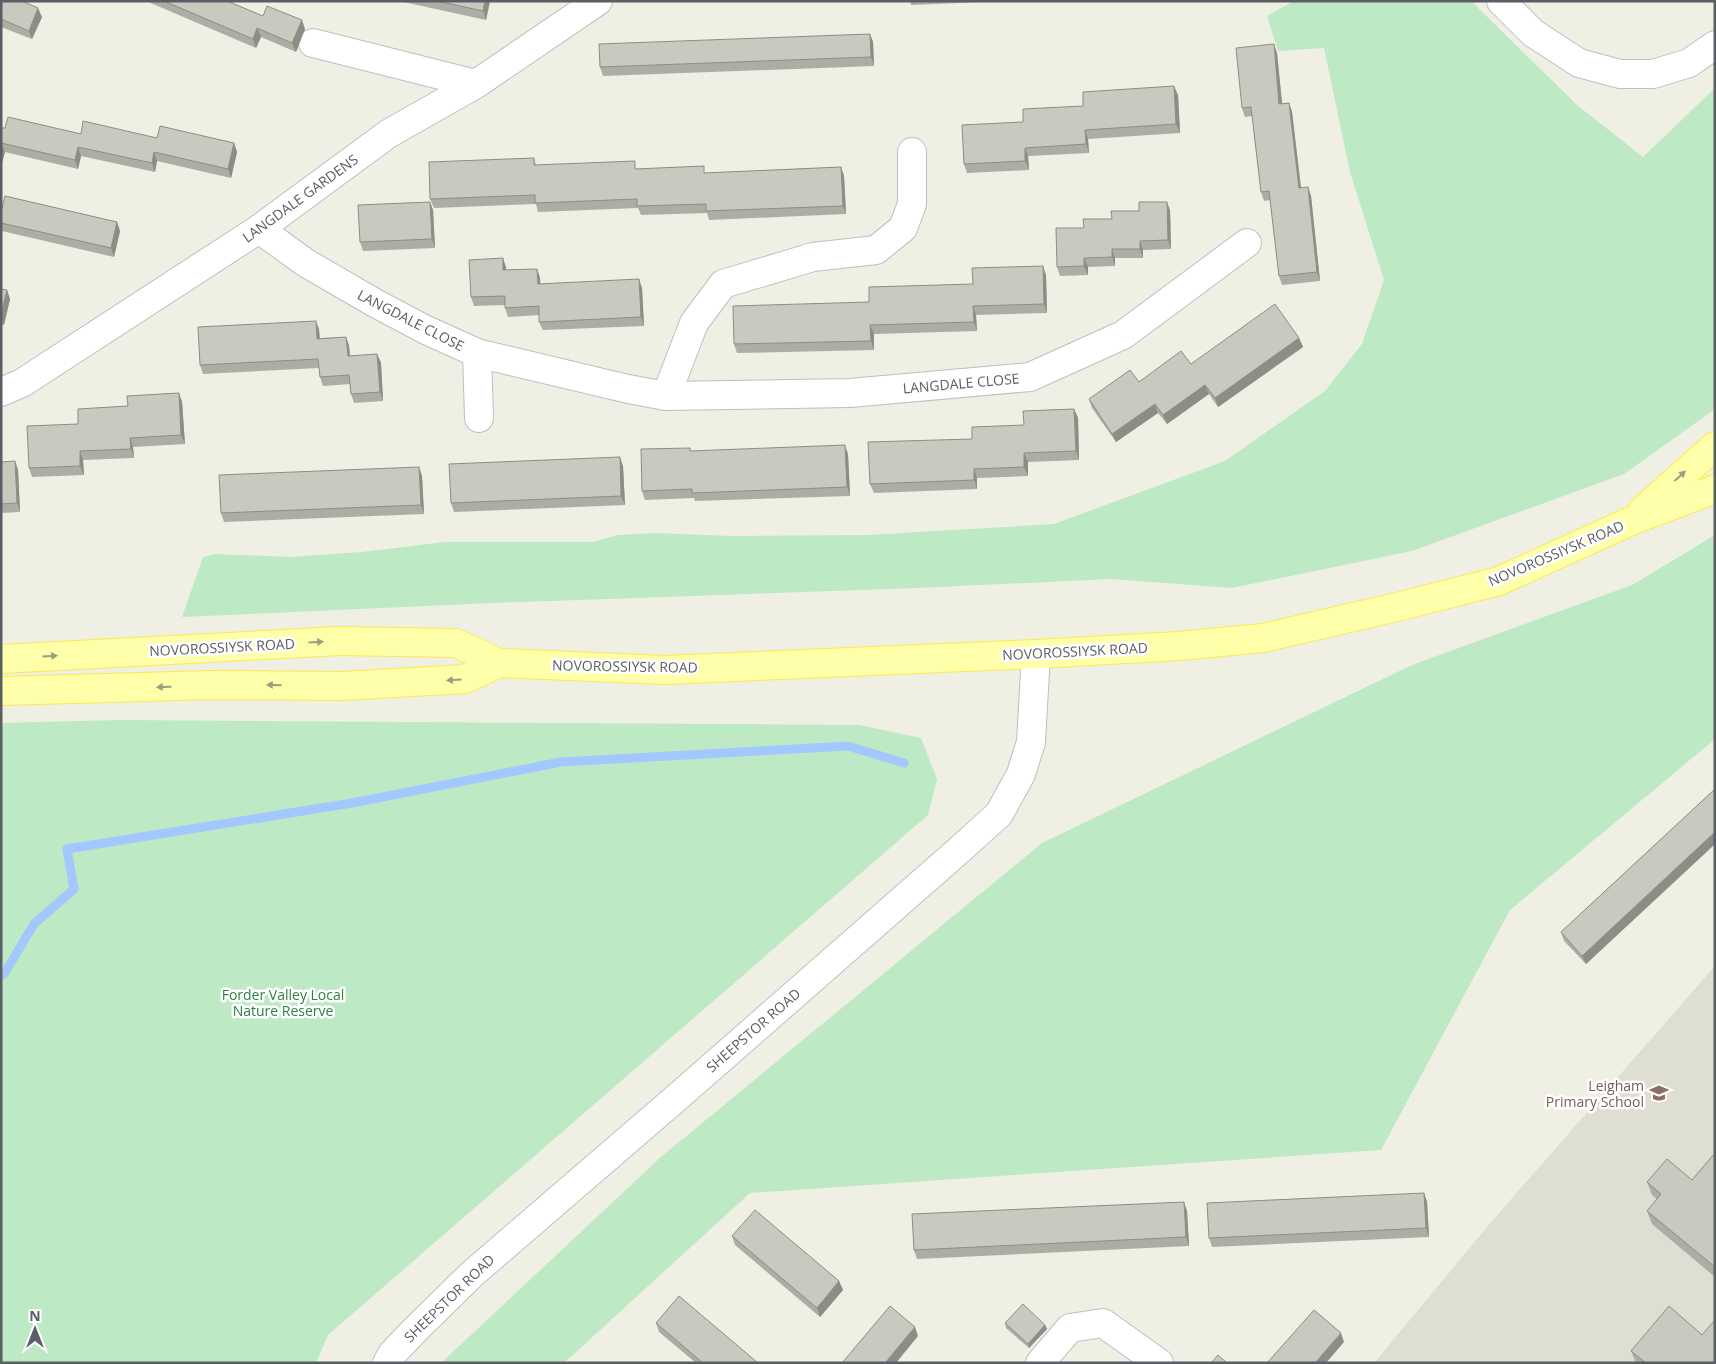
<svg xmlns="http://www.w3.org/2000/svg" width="1716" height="1364" font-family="'Open Sans',sans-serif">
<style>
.education{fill:#dfded2}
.green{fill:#bee9c5}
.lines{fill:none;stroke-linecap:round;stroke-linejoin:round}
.stream{stroke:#a3c7ff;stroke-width:9}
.minor-casing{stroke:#bdbfc5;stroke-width:30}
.major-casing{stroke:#fce950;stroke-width:30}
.minor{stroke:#fff;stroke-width:28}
.major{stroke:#feffa8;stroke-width:28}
.wall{fill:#aeada5}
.shaded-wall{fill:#8d8d86}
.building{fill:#cac9c0;stroke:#8d8d86}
.oneway{fill:#9c9e80}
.labels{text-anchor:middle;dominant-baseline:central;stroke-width:5;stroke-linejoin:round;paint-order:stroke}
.street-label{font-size:14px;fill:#5b5e65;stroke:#fff}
.park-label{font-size:14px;fill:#2e8240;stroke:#fff}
.education-label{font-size:14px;fill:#785e54;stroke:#fff;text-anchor:end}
</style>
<rect width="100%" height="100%" fill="#efefe3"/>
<!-- education -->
<polygon class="education" points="1715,966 1715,1363 1374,1363 1492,1221"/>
<!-- green -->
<g class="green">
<polygon points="1294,1 1471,1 1577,105 1643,157 1715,88 1715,409 1624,474 1412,551 1232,588 1111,579 917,588 491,603 182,617 203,557 214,554 290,557 362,552 445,542 593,542 618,535 655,533 732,536 868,535 1054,524 1225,461 1325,391 1362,344 1384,280 1350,172 1324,48 1278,51 1267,16"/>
<polygon points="1715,535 1715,739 1510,910 1381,1150 750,1193 564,1363 441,1363 661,1157 1042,843 1412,665 1632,585"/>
<polygon points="119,720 859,725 921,738 937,779 928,815 328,1335 316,1363 1,1363 1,723"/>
</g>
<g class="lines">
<!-- stream -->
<polyline class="stream" points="1,976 4,974 34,924 74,889 67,849 352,803 561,762 848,746 904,763"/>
<!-- minor casing -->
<g class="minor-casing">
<g id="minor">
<polyline points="1501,1 1533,33 1579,63 1620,74 1653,74 1689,63 1715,45"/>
<polyline points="313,43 476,84"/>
<polyline points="259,229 306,263 375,303 426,330 477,353 628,389 666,396 850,393 1030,377 1123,335 1247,243"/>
<polyline points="477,353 479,418"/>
<polyline points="1,392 22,383 259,229 388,134 476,84 598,1"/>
<polyline points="666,396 694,323 723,284 813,257 876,250 903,228 912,204 912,152"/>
<polyline points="387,1363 392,1354 415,1330 472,1274 674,1100 957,852 999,814 1021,774 1031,742 1036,654"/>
<polyline points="1040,1363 1070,1328 1103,1323 1159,1363"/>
</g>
</g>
<!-- major casing -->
<g class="major-casing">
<g id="major">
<polyline points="1643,510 1715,446"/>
<polyline points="1,659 339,641 456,643 499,663 665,670 1036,654 1179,646 1263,638 1401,606 1499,581 1631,521 1715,489"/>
<polyline points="1,691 212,685 342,686 465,679 499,663"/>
</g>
</g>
<!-- minor -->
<use href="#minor" class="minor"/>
<!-- major -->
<use href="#major" class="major"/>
</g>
<!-- wall -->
<g class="wall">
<polygon points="1,1 42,17 32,39 1,27"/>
<polygon points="146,1 227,1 263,16 305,29 296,52 261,37 256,48"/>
<polygon points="399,1 490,1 486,20"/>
<polygon points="910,1 1007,1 911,5"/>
<polygon points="870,34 873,42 874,66 603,76 600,67"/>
<polygon points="1277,53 1282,103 1289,103 1292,112 1301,188 1308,187 1311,196 1320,281 1282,285 1279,276 1270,200 1264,201 1261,192 1252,116 1245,117 1242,108"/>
<polygon points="1178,95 1180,133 1088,139 1089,153 1028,156 1029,170 967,173 964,164 1023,122 1083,106"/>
<polygon points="1,128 81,134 157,138 234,143 237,152 231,178 157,161 155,172 81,156 78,169 5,152 2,163 1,162"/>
<polygon points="534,158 536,165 638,169 707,173 841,167 844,176 846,214 709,220 707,213 641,215 638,208 538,212 536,204 434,208 430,199"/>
<polygon points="430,202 433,210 435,248 363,251 360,242"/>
<polygon points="1,208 117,222 120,231 114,257 2,231 1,235"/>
<polygon points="1170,210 1171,249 1143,250 1143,258 1115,258 1115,266 1088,267 1088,275 1060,276 1057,267 1084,228 1112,219"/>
<polygon points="506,267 506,270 537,269 540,278 540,284 642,288 644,326 543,330 539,322 539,315 508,317 505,308 505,305 474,306 471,297"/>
<polygon points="1046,275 1047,313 976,315 977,331 874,334 874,350 737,353 734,344 973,284"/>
<polygon points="1,289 7,290 10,299 4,325 1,325"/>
<polygon points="319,329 320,338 346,337 349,346 350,356 377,354 381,363 383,401 354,403 351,394 350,384 323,386 320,377 319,368 203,374 200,365"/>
<polygon points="1299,338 1303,347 1218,407 1209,394 1167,424 1158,413 1116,442 1092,408 1089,399 1191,364"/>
<polygon points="179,393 182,402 185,444 133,447 134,458 83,460 84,475 32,477 29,468 78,424 128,406"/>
<polygon points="1074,409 1078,418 1079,460 1028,462 1028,476 977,478 977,489 874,493 870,484 972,439 1024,425"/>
<polygon points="691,451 848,454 850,496 695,501 694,498 645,500 642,491"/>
<polygon points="15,461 18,470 20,512 1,513 1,462"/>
<polygon points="623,466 625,505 454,512 451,503"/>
<polygon points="419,467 422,476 424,514 224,522 221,513"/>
<polygon points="1715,789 1715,844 1586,964 1564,941 1561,932"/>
<polygon points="1715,1153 1715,1277 1652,1224 1647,1211 1657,1199 1652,1195 1647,1182 1692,1180"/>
<polygon points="1424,1193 1427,1202 1429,1237 1212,1247 1209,1238"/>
<polygon points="1187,1211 1189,1246 917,1259 914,1250"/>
<polygon points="732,1236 839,1281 843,1290 820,1317 735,1245"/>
<polygon points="656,1323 758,1363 696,1363 659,1332"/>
<polygon points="1005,1323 1045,1325 1047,1329 1029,1348 1006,1328"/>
<polygon points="1702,1335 1715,1363 1636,1363 1631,1351"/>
</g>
<!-- shaded-wall -->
<g class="shaded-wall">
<polygon points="485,1 490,1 486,20 483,11"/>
<polygon points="38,8 42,17 32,39 29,31"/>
<polygon points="302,20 305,29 296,52 292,43"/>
<polygon points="257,28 261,37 256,48 253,39"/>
<polygon points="870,34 873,42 874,66 871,57"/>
<polygon points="1274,44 1277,53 1283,113 1279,104"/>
<polygon points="1174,86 1178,95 1180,133 1176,124"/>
<polygon points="1289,103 1292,112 1302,197 1299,188"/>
<polygon points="1085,130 1088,139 1089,153 1086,144"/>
<polygon points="1,143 5,152 2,163 1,160"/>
<polygon points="234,143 237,152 231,178 228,169"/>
<polygon points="78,147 81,156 78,169 75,160"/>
<polygon points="1025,148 1028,156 1029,170 1025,161"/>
<polygon points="154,152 157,161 155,172 152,163"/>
<polygon points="841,167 844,176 846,214 843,206"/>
<polygon points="1308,187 1311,196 1320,281 1317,272"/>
<polygon points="430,202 433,210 435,248 432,239"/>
<polygon points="1167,202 1170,210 1171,249 1168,240"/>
<polygon points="117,222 120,231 114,257 111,248"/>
<polygon points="1140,241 1143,250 1143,258 1140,249"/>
<polygon points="1112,249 1115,258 1115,266 1112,257"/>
<polygon points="503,258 506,267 507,279 503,270"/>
<polygon points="1084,258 1088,267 1088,275 1084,266"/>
<polygon points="1043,266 1046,275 1047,313 1044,304"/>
<polygon points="537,269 540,278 541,293 538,284"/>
<polygon points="639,279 642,288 644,326 641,317"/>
<polygon points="7,290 10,299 4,325 1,318 1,314"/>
<polygon points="973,306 976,315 977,331 974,322"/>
<polygon points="316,321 319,329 320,348 317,339"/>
<polygon points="870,325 874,334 874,350 871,341"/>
<polygon points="346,337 349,346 351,365 348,356"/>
<polygon points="1299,338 1303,347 1218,407 1215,398"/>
<polygon points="377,354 381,363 383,401 380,392"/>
<polygon points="1205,385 1209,394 1167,424 1163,415"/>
<polygon points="179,393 182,402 185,444 181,435"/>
<polygon points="1155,404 1158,413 1116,442 1112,434"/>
<polygon points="1074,409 1078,418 1079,460 1076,451"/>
<polygon points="130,438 133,447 134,458 131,449"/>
<polygon points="845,445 848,454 850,496 847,487"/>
<polygon points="80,451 83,460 84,475 80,466"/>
<polygon points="1024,453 1028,462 1028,476 1024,467"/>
<polygon points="620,457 623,466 625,505 621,496"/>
<polygon points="15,461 18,470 20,512 17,503"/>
<polygon points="419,467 422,476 424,514 421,505"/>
<polygon points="974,469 977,478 977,489 974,480"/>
<polygon points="1715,832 1715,844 1586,964 1582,956"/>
<polygon points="1424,1193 1427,1202 1429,1237 1426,1228"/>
<polygon points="1184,1202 1187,1211 1189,1246 1186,1237"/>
<polygon points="839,1281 843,1290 820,1317 817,1308"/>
<polygon points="1045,1325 1047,1329 1029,1348 1028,1344"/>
<polygon points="915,1327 918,1336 896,1363 885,1363"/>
<polygon points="1341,1333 1344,1342 1326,1363 1315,1363"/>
</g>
<!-- building -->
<g class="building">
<polygon points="1,1 22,1 38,8 29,31 1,19"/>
<polygon points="164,1 227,1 263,16 267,6 302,20 292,43 257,28 253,39"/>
<polygon points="437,1 485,1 483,11"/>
<polygon points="870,34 871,57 600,67 599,44"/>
<polygon points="1274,44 1279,104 1289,103 1299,188 1308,187 1317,272 1279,276 1269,191 1261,192 1251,107 1242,108 1236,48"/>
<polygon points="1174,86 1176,124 1085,130 1086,144 1025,148 1025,161 964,164 962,125 1023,122 1023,109 1083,106 1083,92"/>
<polygon points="8,117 81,134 83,121 157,138 160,126 234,143 228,169 154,152 152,163 78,147 75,160 1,143 1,144 1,128 5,128"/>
<polygon points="534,158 534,165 635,161 635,169 704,166 704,173 841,167 843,206 706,211 706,204 637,206 637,199 535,203 535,195 430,199 429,162"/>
<polygon points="5,196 117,222 111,248 1,223 1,208 2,208"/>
<polygon points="430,202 432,239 360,242 358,205"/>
<polygon points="1139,202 1167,202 1168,240 1140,241 1140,249 1112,249 1112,257 1084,258 1084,266 1057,267 1056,228 1084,228 1083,219 1112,219 1111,211 1139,211"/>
<polygon points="503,258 503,270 537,269 538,284 639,279 641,317 539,322 539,306 505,308 505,296 471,297 469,260"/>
<polygon points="1043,266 1044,304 973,306 974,322 870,325 871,341 734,344 733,306 869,302 869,287 973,284 972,268"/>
<polygon points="1,289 7,290 1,314"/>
<polygon points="1275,304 1299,338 1215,398 1205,385 1163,415 1155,404 1112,434 1089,399 1130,370 1139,382 1181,351 1191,364"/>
<polygon points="316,321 317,339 346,337 348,356 377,354 380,392 351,394 349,375 320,377 318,359 200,365 198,327"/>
<polygon points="179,393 181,435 130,438 131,449 80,451 80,466 29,468 27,426 78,424 78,409 128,406 127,396"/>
<polygon points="1074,409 1076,451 1024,453 1024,467 974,469 974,480 870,484 868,442 972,439 972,427 1024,425 1023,411"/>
<polygon points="845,445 847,487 692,493 692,489 642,491 641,449 690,448 690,451"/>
<polygon points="620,457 621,496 451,503 449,464"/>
<polygon points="15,461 17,503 1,504 1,462"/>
<polygon points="419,467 421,505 221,513 219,475"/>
<polygon points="1715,789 1715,832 1582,956 1561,932"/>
<polygon points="1715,1153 1715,1267 1647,1211 1661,1194 1647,1182 1667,1159 1692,1180"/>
<polygon points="1424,1193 1426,1228 1209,1238 1207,1203"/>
<polygon points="1184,1202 1186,1237 914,1250 912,1214"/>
<polygon points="755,1210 839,1281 817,1308 732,1236"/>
<polygon points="679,1296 758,1363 703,1363 656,1323"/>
<polygon points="1023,1304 1045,1325 1028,1344 1005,1323"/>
<polygon points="890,1306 915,1327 885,1363 842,1363"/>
<polygon points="1669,1306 1702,1335 1715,1320 1715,1363 1646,1363 1631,1351"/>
<polygon points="1314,1310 1341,1333 1315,1363 1267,1363"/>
<polygon points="1218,1355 1227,1363 1211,1363"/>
</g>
<!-- one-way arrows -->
<defs><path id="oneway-solid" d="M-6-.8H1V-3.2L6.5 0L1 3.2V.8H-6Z" transform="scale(1.25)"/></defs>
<g class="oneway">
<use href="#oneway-solid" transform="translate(1680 476) rotate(-42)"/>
<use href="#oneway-solid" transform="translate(316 642) rotate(-3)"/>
<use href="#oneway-solid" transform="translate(50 656) rotate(-3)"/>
<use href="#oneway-solid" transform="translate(454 680) rotate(177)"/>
<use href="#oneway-solid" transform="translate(274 685) rotate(-179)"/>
<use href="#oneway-solid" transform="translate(164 687) rotate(178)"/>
</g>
<!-- icons -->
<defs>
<g id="school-bare" transform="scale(1.5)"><path d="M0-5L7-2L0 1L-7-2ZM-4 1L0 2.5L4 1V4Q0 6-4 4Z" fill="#8d6e63" stroke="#fff" stroke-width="2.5" paint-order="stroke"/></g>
</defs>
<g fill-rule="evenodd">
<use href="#school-bare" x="1659" y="1093"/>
</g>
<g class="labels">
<!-- street labels -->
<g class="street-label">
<text transform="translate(300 198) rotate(-36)">LANGDALE GARDENS</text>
<text transform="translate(411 320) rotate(27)">LANGDALE CLOSE</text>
<text transform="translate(961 383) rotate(-5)">LANGDALE CLOSE</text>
<text transform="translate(1556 553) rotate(-23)">NOVOROSSIYSK ROAD</text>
<text transform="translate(222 647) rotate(-3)">NOVOROSSIYSK ROAD</text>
<text transform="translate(1075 651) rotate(-3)">NOVOROSSIYSK ROAD</text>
<text transform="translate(625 666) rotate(1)">NOVOROSSIYSK ROAD</text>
<text transform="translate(753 1030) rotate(-41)">SHEEPSTOR ROAD</text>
<text transform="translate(449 1298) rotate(-44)">SHEEPSTOR ROAD</text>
</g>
<!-- park labels -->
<g class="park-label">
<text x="283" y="994">Forder Valley Local<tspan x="283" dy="16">Nature Reserve</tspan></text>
</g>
<!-- education labels -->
<g class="education-label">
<text x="1644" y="1085">Leigham<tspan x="1644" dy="16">Primary School</tspan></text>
</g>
</g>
<!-- border -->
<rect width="1716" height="1364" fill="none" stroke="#5b5e65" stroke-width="5"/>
<!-- north arrow -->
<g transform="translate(35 1329)" stroke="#ffffff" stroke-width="4" paint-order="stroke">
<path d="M0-4L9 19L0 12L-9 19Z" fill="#5b5e65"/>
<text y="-8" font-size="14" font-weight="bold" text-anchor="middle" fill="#5b5e65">N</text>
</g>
</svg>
